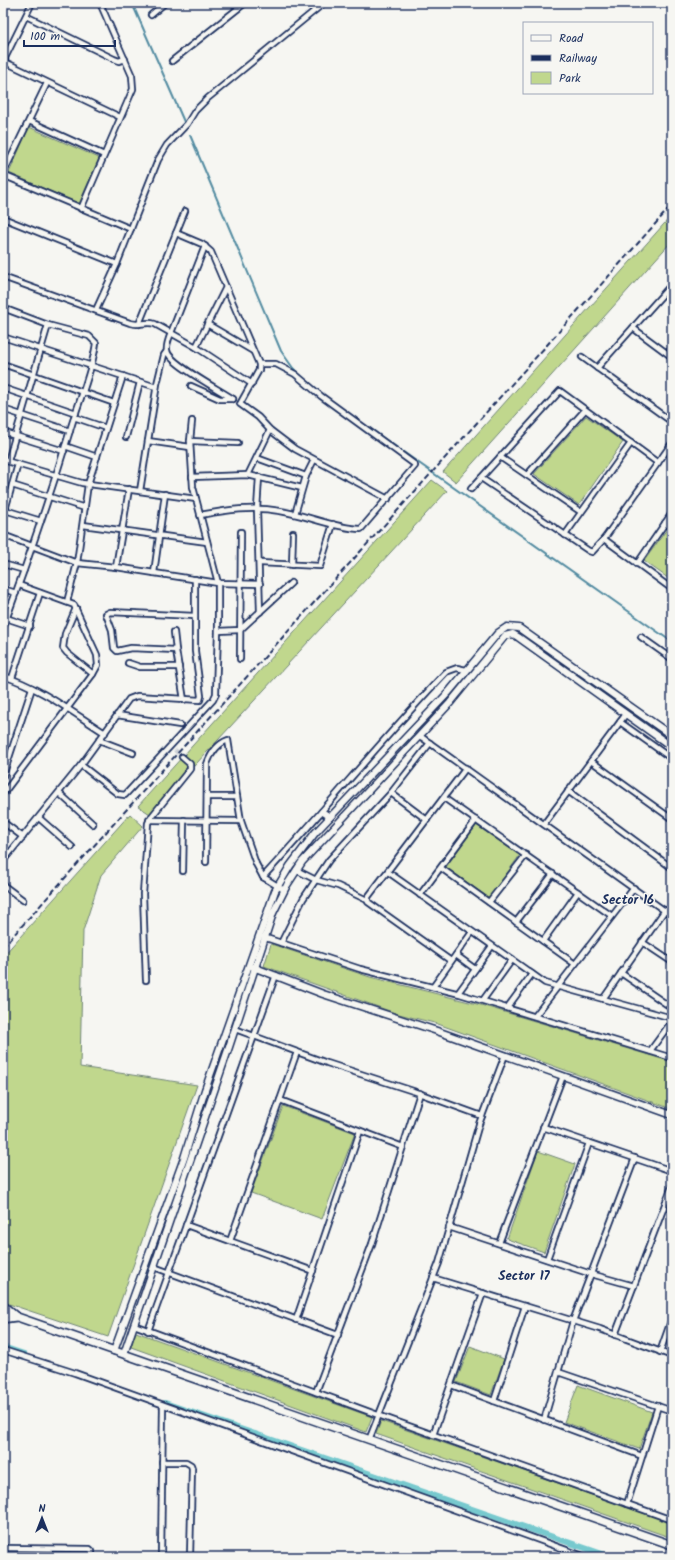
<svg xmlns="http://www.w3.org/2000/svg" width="675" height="1560" font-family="Kalam,sans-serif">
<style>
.green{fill:#c0d78d;stroke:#6e8376}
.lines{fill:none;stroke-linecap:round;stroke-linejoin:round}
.stream{stroke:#528ba1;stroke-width:2}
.canal{stroke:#77c9ce;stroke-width:6}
.minor-tunnel{stroke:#caced4;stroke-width:4.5;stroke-dasharray:4.5 2;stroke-linecap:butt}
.minor-casing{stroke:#1b2f5e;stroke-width:8}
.tertiary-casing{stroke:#1b2f5e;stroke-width:9}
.primary-casing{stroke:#1b2f5e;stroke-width:10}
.minor{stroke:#f6f6f2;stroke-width:4.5}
.tertiary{stroke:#f6f6f2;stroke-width:6}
.primary{stroke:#f6f6f2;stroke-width:7}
.rail{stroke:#1b2f5e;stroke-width:2;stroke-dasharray:6 3;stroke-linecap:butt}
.labels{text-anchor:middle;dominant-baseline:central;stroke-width:3;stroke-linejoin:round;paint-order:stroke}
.neighbourhood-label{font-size:13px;font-weight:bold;fill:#1b2f5e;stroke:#f6f6f2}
</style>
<rect width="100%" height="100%" fill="#f6f6f2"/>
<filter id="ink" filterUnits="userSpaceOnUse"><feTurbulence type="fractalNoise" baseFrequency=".025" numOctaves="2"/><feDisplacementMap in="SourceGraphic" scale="8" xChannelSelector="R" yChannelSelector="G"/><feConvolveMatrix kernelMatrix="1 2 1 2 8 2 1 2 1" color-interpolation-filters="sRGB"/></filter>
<g filter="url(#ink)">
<!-- green -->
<g class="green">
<polygon points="29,127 99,158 79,204 9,173"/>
<polygon points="672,215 672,241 456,482 443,472"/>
<polygon points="586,416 623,442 579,505 534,474"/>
<polygon points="432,480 447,491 150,814 138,806"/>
<polygon points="667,529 672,532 672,581 644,561"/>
<polygon points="130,814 143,826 101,875 83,931 80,1067 197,1085 108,1337 3,1302 3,956"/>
<polygon points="476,825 520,855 489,898 446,867"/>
<polygon points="271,944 370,977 481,1005 672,1062 672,1109 438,1024 395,1013 264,966"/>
<polygon points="283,1106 355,1133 322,1219 251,1193"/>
<polygon points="538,1151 575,1164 544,1252 507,1239"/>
<polygon points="136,1332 372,1417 366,1432 131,1347"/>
<polygon points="470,1346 504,1359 491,1395 456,1382"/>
<polygon points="578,1385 652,1412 639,1449 564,1422"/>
<polygon points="381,1421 672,1523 672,1538 376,1434"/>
</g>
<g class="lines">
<!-- stream -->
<g class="stream">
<polyline points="132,3 185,124"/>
<polyline points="190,135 281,351 293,368 301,376"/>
<polyline points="334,403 672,642"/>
</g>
<!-- canal -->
<g class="canal">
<polyline points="3,1347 24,1354"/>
<polyline points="165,1403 611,1557"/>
</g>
<!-- minor-tunnel -->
<polyline class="minor-tunnel" points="175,750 182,757"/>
<!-- minor casing -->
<g class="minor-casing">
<g id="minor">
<polyline points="309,3 315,10"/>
<polyline points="151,15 165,3"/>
<polyline points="26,16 114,59 119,61 125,59"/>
<polyline points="3,61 120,117"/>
<polyline points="172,61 245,3"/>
<polyline points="3,62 32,3"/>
<polyline points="29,121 104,155"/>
<polyline points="3,174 47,83"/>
<polyline points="3,175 131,229"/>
<polyline points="81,209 133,89 132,76 100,3"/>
<polyline points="3,218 117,264"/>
<polyline points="176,233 202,244 211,252 259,364 259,370 240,404 258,417 270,430 295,449 388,499"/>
<path d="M205,246L171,333C169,338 166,345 167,351C170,364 220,390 233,399"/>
<path d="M3,277L130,323C139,326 146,321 155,324L196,347L252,384"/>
<path d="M3,308L48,325L89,336L96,343C93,368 80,399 72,424C51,493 28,561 3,628"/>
<polyline points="96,310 117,264 158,160 167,145 187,124 195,111 208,98 324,3"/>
<polyline points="139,324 185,211"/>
<polyline points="207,324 253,351"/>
<polyline points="633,328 672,357"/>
<polyline points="3,337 156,387"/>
<polyline points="196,347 226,287"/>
<polyline points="582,357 672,422"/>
<polyline points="3,364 114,403"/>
<polyline points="597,368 672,284"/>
<polyline points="191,386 220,399 233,399"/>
<polyline points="3,388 76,413"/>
<polyline points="3,409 70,431"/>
<polyline points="74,417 106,428"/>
<polyline points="3,432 64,451"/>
<polyline points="126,437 140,382"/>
<polyline points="148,441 190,447"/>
<polyline points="190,441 238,443"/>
<polyline points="65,446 97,457"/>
<polyline points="500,457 581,512"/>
<polyline points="257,458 306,476"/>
<polyline points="3,460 82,483 196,499"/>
<polyline points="8,461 48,325"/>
<polyline points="248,475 270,430"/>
<polyline points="527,475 585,410"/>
<polyline points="192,477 248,475 302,488"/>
<polyline points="259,477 257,509 260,612"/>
<polyline points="481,478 589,551 592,552 604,539 672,443"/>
<polyline points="12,485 85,508"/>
<polyline points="471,489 560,391 658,463"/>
<polyline points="140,491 157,384 164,355 167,351"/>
<polyline points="5,510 41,521"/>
<polyline points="295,514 306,476 314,460"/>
<path d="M200,515C227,510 252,506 280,511C307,515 333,528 361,529L415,466L414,464L321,396L295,374L276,364H259"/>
<polyline points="3,517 18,464"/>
<polyline points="665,523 672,528"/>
<polyline points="83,525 207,542"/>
<polyline points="3,535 77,563 116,567 218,583 260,584"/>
<polyline points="565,535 631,443"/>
<polyline points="604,539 672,589"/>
<polyline points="260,563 320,566 333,524"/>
<polyline points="3,564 24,570"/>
<polyline points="637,564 672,513"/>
<polyline points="292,565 293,533"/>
<polyline points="116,567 129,489"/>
<polyline points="154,573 165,494"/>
<polyline points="3,589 16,593"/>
<polyline points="67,602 77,563 88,484 123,376"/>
<polyline points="76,608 65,634 63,648 67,653 93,674"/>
<polyline points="3,617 30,626"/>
<polyline points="218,631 240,630 291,583"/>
<polyline points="174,632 176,650 131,648 117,651 114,648 112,630 106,614 110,612 195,616"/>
<polyline points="641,637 672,659"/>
<polyline points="176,650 184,700"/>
<polyline points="240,659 241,532"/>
<polyline points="128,663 140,667 179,667"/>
<path d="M3,676C40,687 73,713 105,733"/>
<polyline points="12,678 40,593"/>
<polyline points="117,715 180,725"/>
<polyline points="620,722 672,759"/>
<polyline points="420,736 672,916"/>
<polyline points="99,740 133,753"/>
<polyline points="591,761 672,819"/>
<polyline points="81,765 118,794 125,795 213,700 216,694 218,631 218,583 193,487 190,441 192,421"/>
<polyline points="3,776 32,688"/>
<polyline points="568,791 672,868"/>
<polyline points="59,793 93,824"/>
<polyline points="391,793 427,820"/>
<polyline points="3,794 93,674 98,665 97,655 74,605 19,585"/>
<polyline points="207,797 237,797"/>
<polyline points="444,798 612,916"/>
<polyline points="39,818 72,847"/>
<polyline points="149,820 241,821"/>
<polyline points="3,822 23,837"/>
<polyline points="544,824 626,714"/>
<polyline points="3,861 81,765 129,699 137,696 200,700 201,696 195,651 195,579"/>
<path d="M206,862L207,764C211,753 217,744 228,740L241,821L256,864L263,877L284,890"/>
<polyline points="441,868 575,964"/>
<polyline points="296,870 316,880 338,886 367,900"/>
<polyline points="183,871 184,820"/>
<polyline points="388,872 545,983 672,1018"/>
<path d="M263,877C325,810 383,738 446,672L457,668L466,670"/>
<polyline points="3,885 23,900"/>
<polyline points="420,895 476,820"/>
<polyline points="489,902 526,855"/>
<polyline points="516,922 553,874"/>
<polyline points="263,937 360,969 460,994 672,1058"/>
<polyline points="543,941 578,892"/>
<polyline points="642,942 672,962"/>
<polyline points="281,943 303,899 329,860 391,793 430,743"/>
<polyline points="456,955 475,969"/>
<polyline points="451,961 368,902 368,897 466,768"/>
<polyline points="621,973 672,1008"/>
<polyline points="146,980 143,894 148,823 152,816 190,769 190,764 182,757"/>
<polyline points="433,987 472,932"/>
<polyline points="458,993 492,946"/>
<polyline points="603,999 665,910"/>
<polyline points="483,1000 512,960"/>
<polyline points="507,1008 532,974"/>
<polyline points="535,1016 634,888"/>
<polyline points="235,1029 327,1063 413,1091 482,1116"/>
<polyline points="650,1051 672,1021"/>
<polyline points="280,1100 403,1147"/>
<polyline points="543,1127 672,1171"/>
<polyline points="186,1225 313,1271"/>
<polyline points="449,1227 591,1274 634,1286"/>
<polyline points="230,1241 297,1052"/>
<polyline points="499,1243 563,1076"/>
<polyline points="547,1259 589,1143"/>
<polyline points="154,1267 338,1335"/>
<polyline points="433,1278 600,1329 672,1356"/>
<polyline points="3,1304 17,1316"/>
<polyline points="3,1320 18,1318"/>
<polyline points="296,1320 360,1131"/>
<polyline points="134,1325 378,1415 672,1520"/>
<polyline points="148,1331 276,975"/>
<polyline points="615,1335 672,1186"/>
<polyline points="3,1350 75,1373 586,1557"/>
<polyline points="660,1352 672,1318"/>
<polyline points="558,1372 672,1411"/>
<polyline points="451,1385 642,1456"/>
<polyline points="316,1392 372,1244 420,1093"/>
<polyline points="494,1401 525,1306"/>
<polyline points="544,1420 573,1321 635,1158"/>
<polyline points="433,1435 483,1293"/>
<polyline points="369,1440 439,1263 479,1124 505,1055"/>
<polyline points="162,1462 186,1462 191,1465 192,1468 190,1557"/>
<polyline points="627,1504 658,1406"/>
<polyline points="3,1548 90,1549 92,1551 92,1557"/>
<polyline points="161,1557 163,1405"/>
</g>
</g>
<!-- tertiary casing -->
<g class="tertiary-casing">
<g id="tertiary">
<polyline points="322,812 330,817"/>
<polyline points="253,967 323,994 437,1031 672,1115"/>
<polyline points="114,1351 184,1158 205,1090 275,891 290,866 315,833 448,693 498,633 507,627 519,628 672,736"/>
<polyline points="124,1354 229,1047 273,913 287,885 302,862 450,703 505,636 513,634 518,637 672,747"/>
</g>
</g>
<!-- primary casing -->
<g class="primary-casing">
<polyline id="primary" points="3,1312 672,1545"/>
</g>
<!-- minor -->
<use href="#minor" class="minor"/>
<!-- tertiary -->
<use href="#tertiary" class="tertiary"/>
<!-- primary -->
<use href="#primary" class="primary"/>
<!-- rail -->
<path class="rail" d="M3,947C225,699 451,454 672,205"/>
</g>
</g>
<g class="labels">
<!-- neighbourhood labels -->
<g class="neighbourhood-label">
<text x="628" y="900">Sector 16</text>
<text x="524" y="1276">Sector 17</text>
</g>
</g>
<!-- margin -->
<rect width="675" height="1560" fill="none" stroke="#f6f6f2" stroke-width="16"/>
<rect x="8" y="8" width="659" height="1544" fill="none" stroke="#1b2f5e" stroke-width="1.5" filter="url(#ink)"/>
<!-- legend -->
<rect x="523" y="22" width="130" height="72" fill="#f6f6f2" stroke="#9ea6b7"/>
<rect x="531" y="35" width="20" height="6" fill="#f6f6f2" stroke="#9ea6b7"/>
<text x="559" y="42" font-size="12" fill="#1b2f5e">Road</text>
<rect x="531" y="55" width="20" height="6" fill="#1b2f5e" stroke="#9ea6b7"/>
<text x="559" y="62" font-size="12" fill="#1b2f5e">Railway</text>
<rect x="531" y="72" width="20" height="12" fill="#c0d78d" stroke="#9ea6b7"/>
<text x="559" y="82" font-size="12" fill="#1b2f5e">Park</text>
<!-- north arrow -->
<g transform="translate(42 1518)" stroke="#f6f6f2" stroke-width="3" paint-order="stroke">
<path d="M0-3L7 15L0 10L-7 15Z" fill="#1b2f5e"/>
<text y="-6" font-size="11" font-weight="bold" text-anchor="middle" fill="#1b2f5e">N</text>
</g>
<!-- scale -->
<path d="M24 40v6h91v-6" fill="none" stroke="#1b2f5e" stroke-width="2"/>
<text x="30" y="40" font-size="12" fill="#1b2f5e" stroke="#f6f6f2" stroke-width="3" paint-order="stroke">100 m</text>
</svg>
